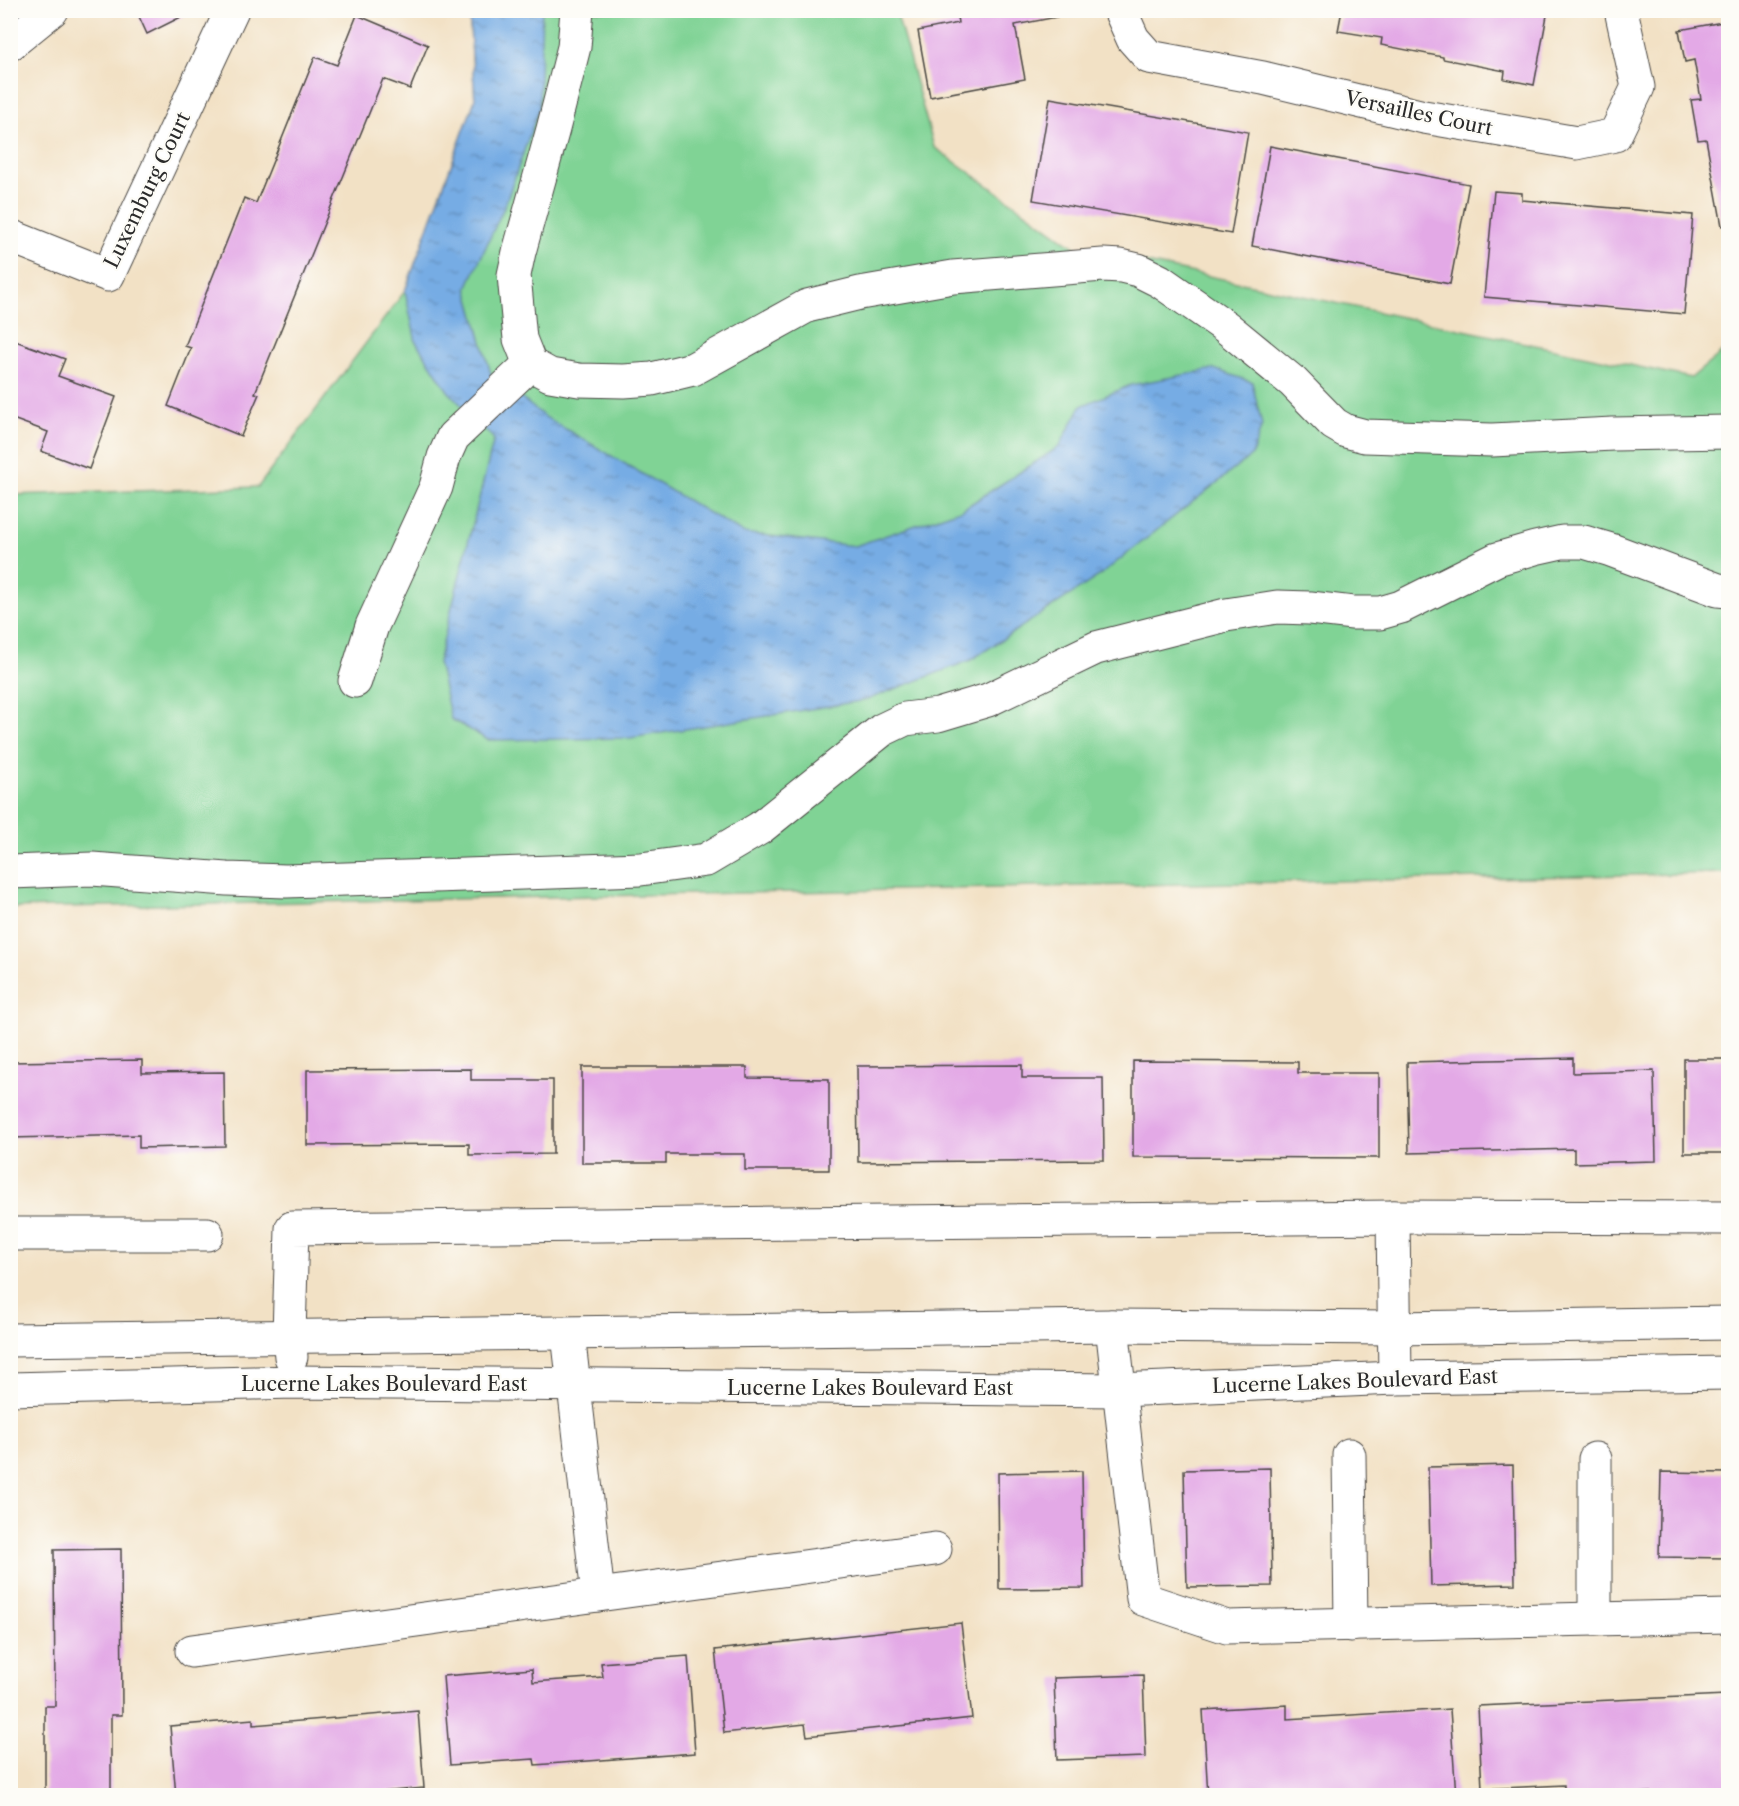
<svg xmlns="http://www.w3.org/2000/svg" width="1739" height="1806" font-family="'Libre Caslon Text',serif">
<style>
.grass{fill:#80d395;stroke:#567f60;stroke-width:1.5}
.water{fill:url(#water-ripples);stroke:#506c88;stroke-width:1.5}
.building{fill:#e3a9e6}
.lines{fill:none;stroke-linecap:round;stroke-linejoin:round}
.minor-casing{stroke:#494642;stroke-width:35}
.minor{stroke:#fff;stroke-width:33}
.labels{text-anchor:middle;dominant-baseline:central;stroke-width:4.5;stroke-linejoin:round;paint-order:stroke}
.street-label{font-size:20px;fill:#2b2b2b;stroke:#fdfcf7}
</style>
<defs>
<pattern id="water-ripples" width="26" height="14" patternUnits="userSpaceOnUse" patternTransform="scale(1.5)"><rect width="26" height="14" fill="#76ace4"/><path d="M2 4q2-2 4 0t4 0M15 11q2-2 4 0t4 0" fill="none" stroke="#618cb9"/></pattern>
</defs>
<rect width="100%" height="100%" fill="#fdfcf7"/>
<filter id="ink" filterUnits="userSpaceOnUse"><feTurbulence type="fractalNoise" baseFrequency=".0167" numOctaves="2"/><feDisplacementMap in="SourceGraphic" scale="12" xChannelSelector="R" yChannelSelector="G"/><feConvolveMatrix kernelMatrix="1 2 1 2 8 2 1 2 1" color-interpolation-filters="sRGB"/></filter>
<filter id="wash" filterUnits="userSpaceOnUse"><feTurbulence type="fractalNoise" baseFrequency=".008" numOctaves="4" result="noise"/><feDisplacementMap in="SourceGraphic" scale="24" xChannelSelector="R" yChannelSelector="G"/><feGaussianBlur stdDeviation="1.35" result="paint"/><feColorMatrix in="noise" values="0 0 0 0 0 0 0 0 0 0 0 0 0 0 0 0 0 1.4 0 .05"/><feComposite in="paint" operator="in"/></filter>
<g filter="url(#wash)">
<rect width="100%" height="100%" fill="#f2e1c5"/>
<!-- grass -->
<polygon class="grass" points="469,11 896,11 934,147 1076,248 1691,378 1728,347 1728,873 11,908 10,495 258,487 405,291 475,100"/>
<!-- water -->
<polygon class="water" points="469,11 542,11 539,108 505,205 467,288 491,374 545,417 743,533 855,546 963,509 1059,447 1081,406 1131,385 1214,369 1252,382 1262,425 1252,455 1099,576 971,660 866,700 630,738 488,740 451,719 438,662 494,439 448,391 416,342 405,291 475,100"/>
<g id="blocks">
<!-- building -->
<g class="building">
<polygon points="136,10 195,10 147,34"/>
<polygon points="956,10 1056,10 1057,17 1015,25 1025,79 930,97 918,31 958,23"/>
<polygon points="1342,10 1548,10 1534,85 1504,79 1505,71 1443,59 1443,57 1381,45 1382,38 1338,31"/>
<polygon points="357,15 428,45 410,89 383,79 255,393 259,394 241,436 168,406 191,348 185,346 244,198 256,203 315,57 337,65"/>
<polygon points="1728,21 1728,225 1722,226 1706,139 1698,140 1691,100 1701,99 1694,60 1685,62 1679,30"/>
<polygon points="1050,98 1248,132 1231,234 1033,200"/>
<polygon points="1270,146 1469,184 1450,284 1252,246"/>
<polygon points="1494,191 1522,193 1522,200 1693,215 1684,314 1484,297"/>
<polygon points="10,339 65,359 58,376 116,397 89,469 41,451 48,432 10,418"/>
<polygon points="1573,1058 1573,1073 1654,1071 1656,1161 1574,1163 1574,1149 1409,1153 1407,1062"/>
<rect x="1684" y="1059" width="44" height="94"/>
<polygon points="142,1060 142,1073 224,1072 225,1146 139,1148 139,1135 10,1138 10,1062"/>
<polygon points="1133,1061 1298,1062 1298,1073 1379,1073 1379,1158 1133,1157"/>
<polygon points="1022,1065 1022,1078 1103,1078 1104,1160 858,1162 857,1066"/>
<polygon points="582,1067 747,1067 747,1078 829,1079 829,1170 745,1170 745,1154 666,1154 666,1163 582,1163"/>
<polygon points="471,1069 471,1080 553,1080 553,1154 469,1155 469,1144 307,1145 307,1070"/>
<polygon points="1513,1465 1515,1584 1431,1586 1428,1467"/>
<polygon points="1270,1468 1272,1586 1187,1587 1184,1470"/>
<polygon points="1082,1471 1084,1588 999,1589 998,1473"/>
<polygon points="1661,1472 1728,1473 1728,1558 1659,1557"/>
<polygon points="121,1549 122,1715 111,1715 111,1794 45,1794 45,1706 55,1706 54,1550"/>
<polygon points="961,1623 972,1718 807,1736 805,1724 724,1733 715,1650"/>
<polygon points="688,1656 695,1753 535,1765 534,1759 450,1765 443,1676 532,1669 533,1682 603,1677 601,1663"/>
<polygon points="1143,1675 1146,1757 1057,1760 1054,1678"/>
<polygon points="1726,1695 1728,1789 1564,1796 1564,1785 1482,1789 1478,1706"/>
<polygon points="1287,1705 1287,1719 1450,1709 1456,1796 1208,1796 1203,1710"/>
<polygon points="418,1711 424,1788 339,1796 176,1796 170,1726 253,1719 253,1725"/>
</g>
</g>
</g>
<g filter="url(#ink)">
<use href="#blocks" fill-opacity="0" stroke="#494642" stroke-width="1.5"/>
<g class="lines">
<!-- minor casing -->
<g class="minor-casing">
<g id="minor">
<polyline points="577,10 574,47 553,129 519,252 514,275 520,339 530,364 550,375 579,380 624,381 652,379 693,369 807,306 860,293 953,277 1103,265 1121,266 1138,270 1160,281 1226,327 1293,382 1334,424 1346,431 1365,436 1492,440 1613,434 1728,432"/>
<polyline points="1120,10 1133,39 1149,57 1263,78 1424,117 1577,143 1615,135 1638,87 1621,10"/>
<polyline points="10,44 52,10"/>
<polyline points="10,236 108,275 232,10"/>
<polyline points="355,681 372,626 436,487 444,457 453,437 530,364"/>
<polyline points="10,872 92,869 227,879 286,881 641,869 706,860 760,828 882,730 905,719 938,715 988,700 1096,648 1226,615 1277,607 1310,608 1353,613 1380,613 1401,607 1497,559 1535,548 1562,542 1584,542 1611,550 1718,590 1728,591"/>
<polyline points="1393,1217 1728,1218"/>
<polyline points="10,1234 207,1234"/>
<polyline points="1112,1326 1143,1599 1227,1627 1728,1616"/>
<polyline points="10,1340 1112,1326 1394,1328 1728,1323"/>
<polyline points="291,1357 289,1336 292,1228 1393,1217 1395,1378"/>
<polyline points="10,1389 294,1382 1119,1390 1395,1378 1728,1373"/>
<polyline points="1349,1455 1351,1625"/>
<polyline points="1595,1459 1595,1619"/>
<polyline points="598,1595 935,1549"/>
<polyline points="192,1651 598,1595 568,1334"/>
</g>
</g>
<!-- minor -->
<use href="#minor" class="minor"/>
</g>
</g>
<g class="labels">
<!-- street labels -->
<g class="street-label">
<text transform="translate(1419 113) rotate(12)">Versailles Court</text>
<text transform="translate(147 190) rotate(-64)">Luxemburg Court</text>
<text transform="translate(1355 1381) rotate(-2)">Lucerne Lakes Boulevard East</text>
<text x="384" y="1384">Lucerne Lakes Boulevard East</text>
<text x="870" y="1388">Lucerne Lakes Boulevard East</text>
</g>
</g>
<!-- margin -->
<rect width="1739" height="1806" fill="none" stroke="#fdfcf7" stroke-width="36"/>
</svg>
